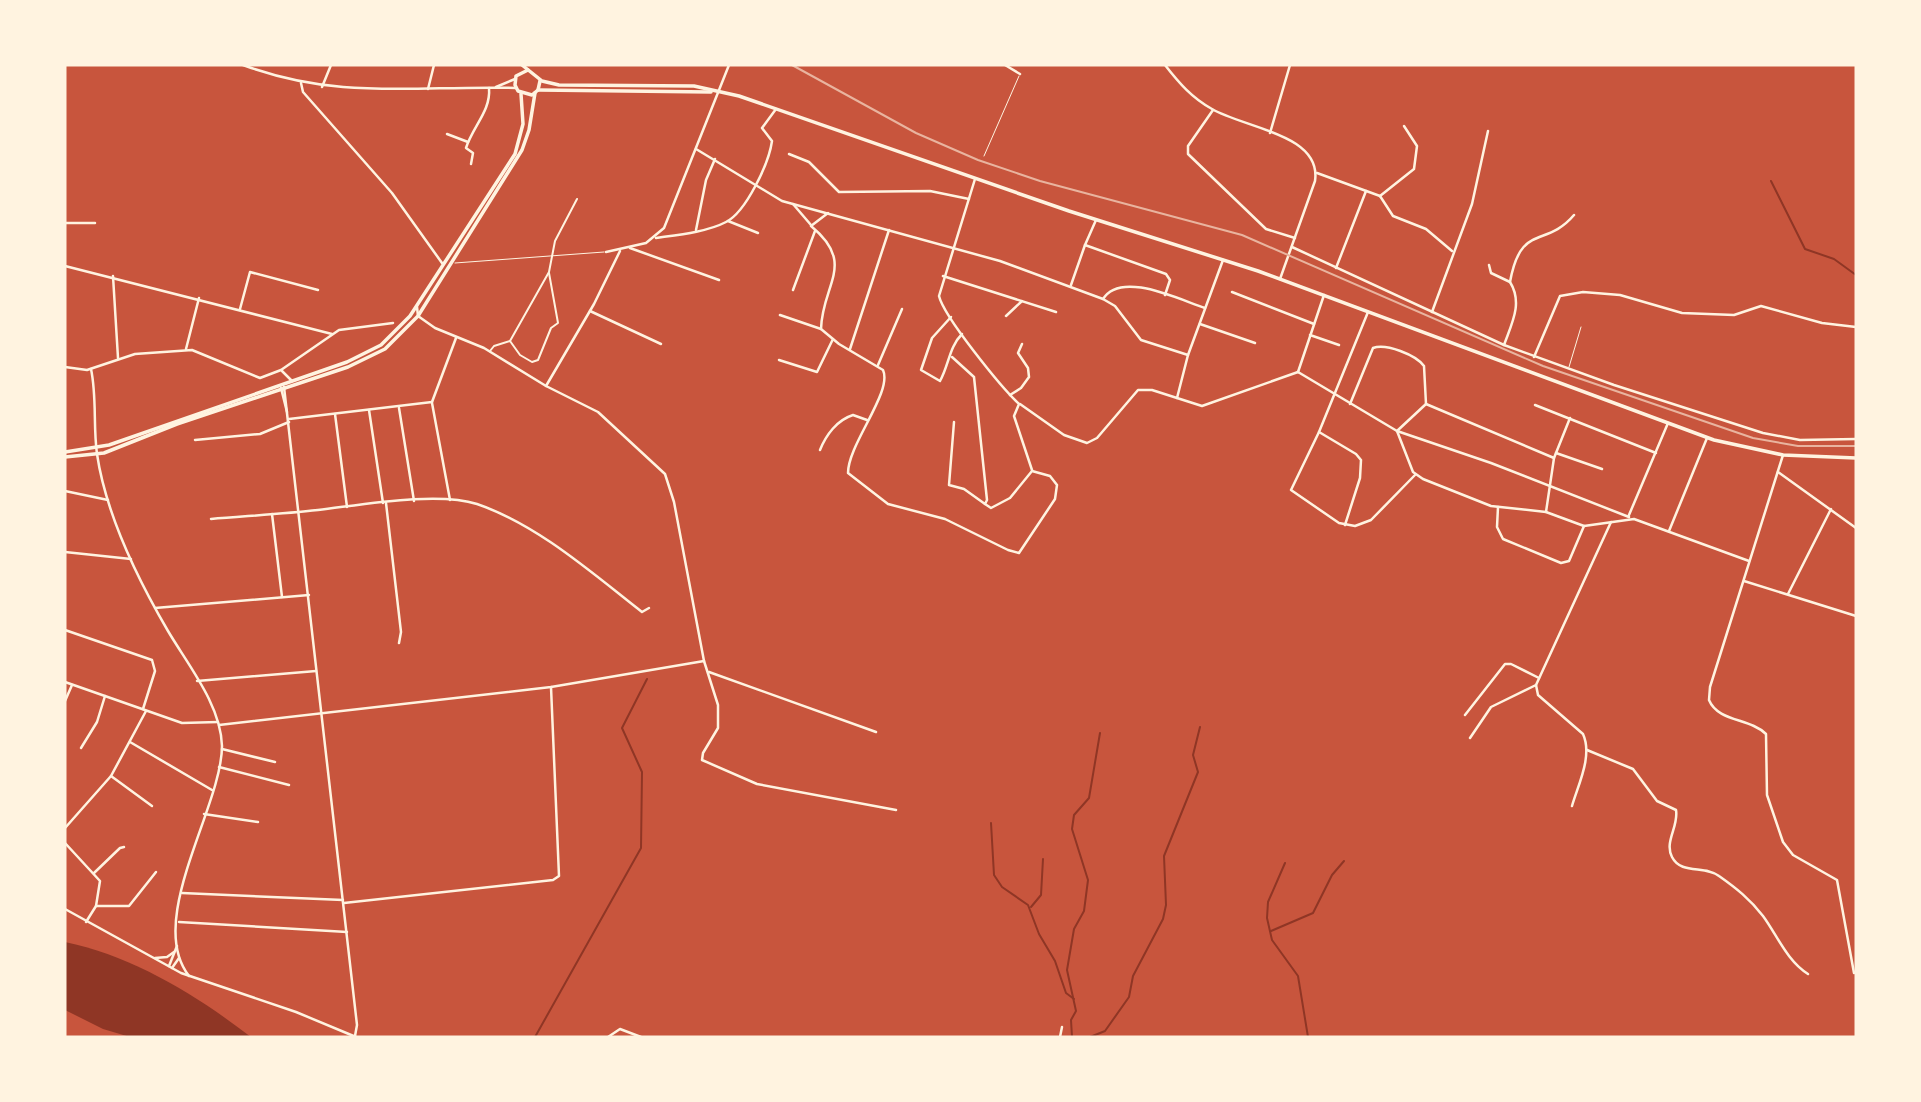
<svg xmlns="http://www.w3.org/2000/svg" width="1921" height="1102" font-family="'Asap Condensed',sans-serif">
<style>
.water{fill:#8f3625}
.lines{fill:none;stroke-linecap:round;stroke-linejoin:round}
.stream{stroke:#8f3625;stroke-width:2}
.service{stroke:#fff3e0;stroke-width:1}
.pedestrian{stroke:#fff3e0;stroke-width:2}
.minor{stroke:#fff3e0;stroke-width:2.5}
.tertiary{stroke:#fff3e0;stroke-width:2.5}
.secondary{stroke:#fff3e0;stroke-width:3.5}
.rail{stroke:#e9b49f;stroke-width:2}
</style>
<rect width="100%" height="100%" fill="#c8553d"/>
<!-- water -->
<path class="water" d="M65,942C133,956 196,995 251,1037H130L103,1029L65,1010Z"/>
<g class="lines">
<!-- stream -->
<g class="stream">
<polyline points="1771,181 1805,249 1834,259 1856,275"/>
<polyline points="991,823 994,875 1002,887 1028,905 1039,934 1055,961 1066,993 1074,999"/>
<polyline points="1285,863 1268,902 1267,918 1272,940 1298,976 1308,1037"/>
<polyline points="1031,907 1041,895 1043,859"/>
<polyline points="1271,931 1313,913 1332,875 1344,861"/>
<polyline points="535,1037 641,848 642,772 622,728 647,679"/>
<polyline points="1072,1037 1071,1020 1076,1011 1067,970 1074,929 1084,911 1088,880 1072,829 1074,815 1089,798 1100,733"/>
<polyline points="1090,1037 1105,1031 1129,997 1133,976 1163,919 1166,905 1164,856 1198,772 1193,755 1200,727"/>
</g>
<!-- service -->
<g class="service">
<polyline points="984,156 1019,76"/>
<polyline points="455,263 604,252"/>
<polyline points="1569,367 1581,327"/>
</g>
<!-- pedestrian -->
<g class="pedestrian">
<polyline points="510,341 520,355 532,362 538,360 551,328 558,323 549,273"/>
<polyline points="490,351 494,346 510,341 549,272 555,241 577,199"/>
</g>
<!-- minor -->
<g class="minor">
<polyline points="1005,65 1020,74"/>
<path d="M1165,65C1179,83 1192,98 1212,109C1244,128 1322,134 1315,181L1280,279"/>
<polyline points="301,83 303,92 392,193 442,263"/>
<polyline points="322,87 331,65"/>
<polyline points="1213,110 1188,146 1188,154 1266,229 1295,238"/>
<polyline points="1270,133 1290,65"/>
<polyline points="447,134 468,142"/>
<polyline points="696,149 782,201 1000,261 1103,299 1115,306 1141,340 1188,355"/>
<polyline points="789,154 809,162 839,192 930,191 969,199"/>
<path d="M471,164L473,153L466,148C473,126 491,111 489,88"/>
<polyline points="1317,173 1380,196"/>
<path d="M975,179L939,296C944,317 1001,387 1019,404L1014,416L1032,470"/>
<polyline points="1380,196 1393,216 1426,229 1452,251"/>
<polyline points="1380,196 1414,169 1417,146 1404,126"/>
<polyline points="793,204 811,225"/>
<polyline points="1096,220 1085,245 1166,274 1170,280 1165,295"/>
<polyline points="728,221 758,233"/>
<polyline points="65,223 95,223"/>
<polyline points="696,230 706,180 715,159"/>
<path d="M656,238C677,235 707,232 726,222C746,212 769,163 772,141L762,128L776,109"/>
<polyline points="1292,247 1504,345 1614,385 1763,433 1800,440 1856,439"/>
<polyline points="630,248 719,280"/>
<polyline points="606,252 646,243 664,228 729,65"/>
<polyline points="1489,265 1491,273 1510,282"/>
<polyline points="65,266 332,334"/>
<polyline points="1336,268 1366,191"/>
<polyline points="113,276 118,358"/>
<polyline points="943,276 1056,312"/>
<polyline points="1071,285 1085,245"/>
<polyline points="793,290 815,231"/>
<polyline points="1232,292 1314,324"/>
<path d="M1103,299C1121,270 1180,300 1205,308"/>
<polyline points="417,307 418,316 435,328 484,348 546,386 598,412 665,474 674,502 704,661 718,705 718,728 703,753 702,760 757,784 896,810"/>
<polyline points="240,309 250,272 318,290"/>
<polyline points="590,311 661,344"/>
<polyline points="1368,312 1319,432 1291,490 1339,523 1355,526 1371,520 1415,475"/>
<polyline points="1432,312 1472,204 1488,131"/>
<path d="M780,315L821,329L839,344L883,370C893,392 848,444 848,473L888,504L945,519L1008,550L1019,553L1055,499L1057,485L1050,476L1032,471L1010,498L991,508L985,504"/>
<polyline points="1006,316 1022,301"/>
<path d="M951,317L932,338L921,370L940,381C949,365 949,347 962,334"/>
<polyline points="1200,324 1255,343"/>
<path d="M821,329C822,284 857,264 811,226L828,213"/>
<polyline points="1310,335 1339,345"/>
<path d="M1504,345C1512,323 1523,303 1510,282C1521,222 1545,249 1574,215"/>
<polyline points="186,349 199,298"/>
<polyline points="850,349 889,230"/>
<polyline points="952,357 974,377 987,500 985,504 964,489 949,485 954,422"/>
<polyline points="1534,357 1560,296 1583,292 1620,295 1682,313 1734,315 1761,306 1822,323 1856,327"/>
<polyline points="779,360 817,372 833,339"/>
<polyline points="878,365 902,309"/>
<polyline points="65,367 87,370 135,354 192,350 260,378 281,370 339,330 393,323"/>
<path d="M91,369C97,397 93,426 97,454C106,515 137,578 168,631C188,665 221,705 222,746C222,807 145,920 189,976"/>
<polyline points="282,371 292,381"/>
<polyline points="1298,372 1397,431 1413,472 1423,479 1491,506 1546,512 1584,526 1634,519 1749,561"/>
<polyline points="1298,372 1324,295"/>
<polyline points="546,386 594,304 620,251"/>
<polyline points="1010,395 1021,388 1029,377 1028,368 1018,353 1022,344"/>
<polyline points="1177,398 1188,355 1223,260"/>
<polyline points="432,402 456,338"/>
<polyline points="432,403 450,500"/>
<polyline points="1020,404 1064,435 1087,443 1097,438 1138,390 1152,390 1202,406 1298,372"/>
<path d="M1350,404L1373,348C1386,343 1416,355 1424,366L1426,404L1397,431L1491,463L1629,517"/>
<polyline points="1426,404 1554,458"/>
<polyline points="1535,405 1656,453"/>
<polyline points="399,408 414,501"/>
<polyline points="369,410 383,503"/>
<polyline points="335,414 347,507"/>
<polyline points="289,419 432,402"/>
<polyline points="1319,432 1356,454 1361,460 1360,478 1345,525"/>
<polyline points="195,440 260,434 289,422"/>
<path d="M820,450C826,435 837,420 853,415L867,420"/>
<polyline points="1556,453 1602,469"/>
<path d="M1783,455L1710,687L1709,700C1718,722 1750,718 1766,734L1767,795L1783,842L1793,855L1837,880L1854,973"/>
<polyline points="1778,472 1856,528"/>
<polyline points="65,491 108,500"/>
<polyline points="386,503 401,632 399,643"/>
<polyline points="1498,507 1497,527 1503,539 1561,563 1569,561 1584,526"/>
<polyline points="1546,512 1554,458 1570,418"/>
<polyline points="272,514 282,597"/>
<polyline points="1629,515 1668,423"/>
<path d="M211,519C246,516 282,514 318,510C361,505 437,491 477,504C538,525 592,573 642,612L649,608"/>
<polyline points="1669,531 1707,438"/>
<polyline points="65,552 131,559"/>
<polyline points="1744,581 1856,616"/>
<polyline points="1788,594 1831,509"/>
<polyline points="155,608 309,595"/>
<polyline points="65,630 152,660 155,671 143,709"/>
<polyline points="709,672 876,732"/>
<polyline points="197,681 316,671"/>
<polyline points="65,682 182,723 218,722"/>
<polyline points="65,701 72,685"/>
<polyline points="1465,715 1505,664 1511,664 1539,678"/>
<polyline points="219,725 551,687 704,661"/>
<polyline points="1470,738 1491,707 1536,685"/>
<polyline points="130,742 212,790"/>
<polyline points="81,748 97,722 105,696"/>
<polyline points="222,749 275,762"/>
<path d="M1587,750L1633,769L1657,801L1676,810C1679,826 1664,842 1672,857C1681,875 1705,865 1719,876C1736,888 1750,899 1763,916C1777,935 1787,961 1808,974"/>
<polyline points="219,767 289,785"/>
<polyline points="111,776 152,806"/>
<path d="M1572,806C1578,785 1593,756 1583,734L1538,695L1536,685L1611,522"/>
<polyline points="204,814 258,822"/>
<polyline points="65,828 111,776 146,711"/>
<polyline points="65,843 100,881 96,906 86,922"/>
<polyline points="94,873 120,848 124,847"/>
<polyline points="182,893 343,900"/>
<polyline points="344,903 553,880 559,876 551,687"/>
<polyline points="96,906 129,906 156,872"/>
<polyline points="179,922 347,932"/>
<polyline points="155,958 167,957 174,952"/>
<polyline points="169,966 177,946"/>
<polyline points="172,968 179,958"/>
<polyline points="608,1037 620,1029 641,1037"/>
<polyline points="1060,1037 1062,1027"/>
</g>
<!-- tertiary -->
<g class="tertiary">
<path d="M243,65C340,101 417,85 516,88"/>
<polyline points="496,87 515,79"/>
<polyline points="428,89 434,65"/>
<polyline points="284,387 357,1025 355,1036"/>
<polyline points="281,388 287,412"/>
<polyline points="65,909 181,973 296,1012 356,1037"/>
</g>
<!-- secondary -->
<g class="secondary">
<polyline points="522,65 542,81 559,85 694,86 739,96 1069,211 1258,271 1714,440 1783,455 1856,458"/>
<polyline points="528,70 516,76 515,85 518,91 532,95 538,90 540,81"/>
<polyline points="538,90 711,92"/>
<polyline points="65,452 109,445 347,362 381,345 410,316 515,154 523,124 521,94"/>
<polyline points="65,457 104,453 177,424 348,367 385,349 418,316 522,150 529,130 535,93"/>
</g>
<!-- rail -->
<polyline class="rail" points="792,65 916,133 978,160 1040,181 1242,235 1543,366 1753,438 1798,446 1856,446"/>
</g>
<!-- border -->
<rect width="1921" height="1102" fill="none" stroke="#fff3e0" stroke-width="133"/>
</svg>
